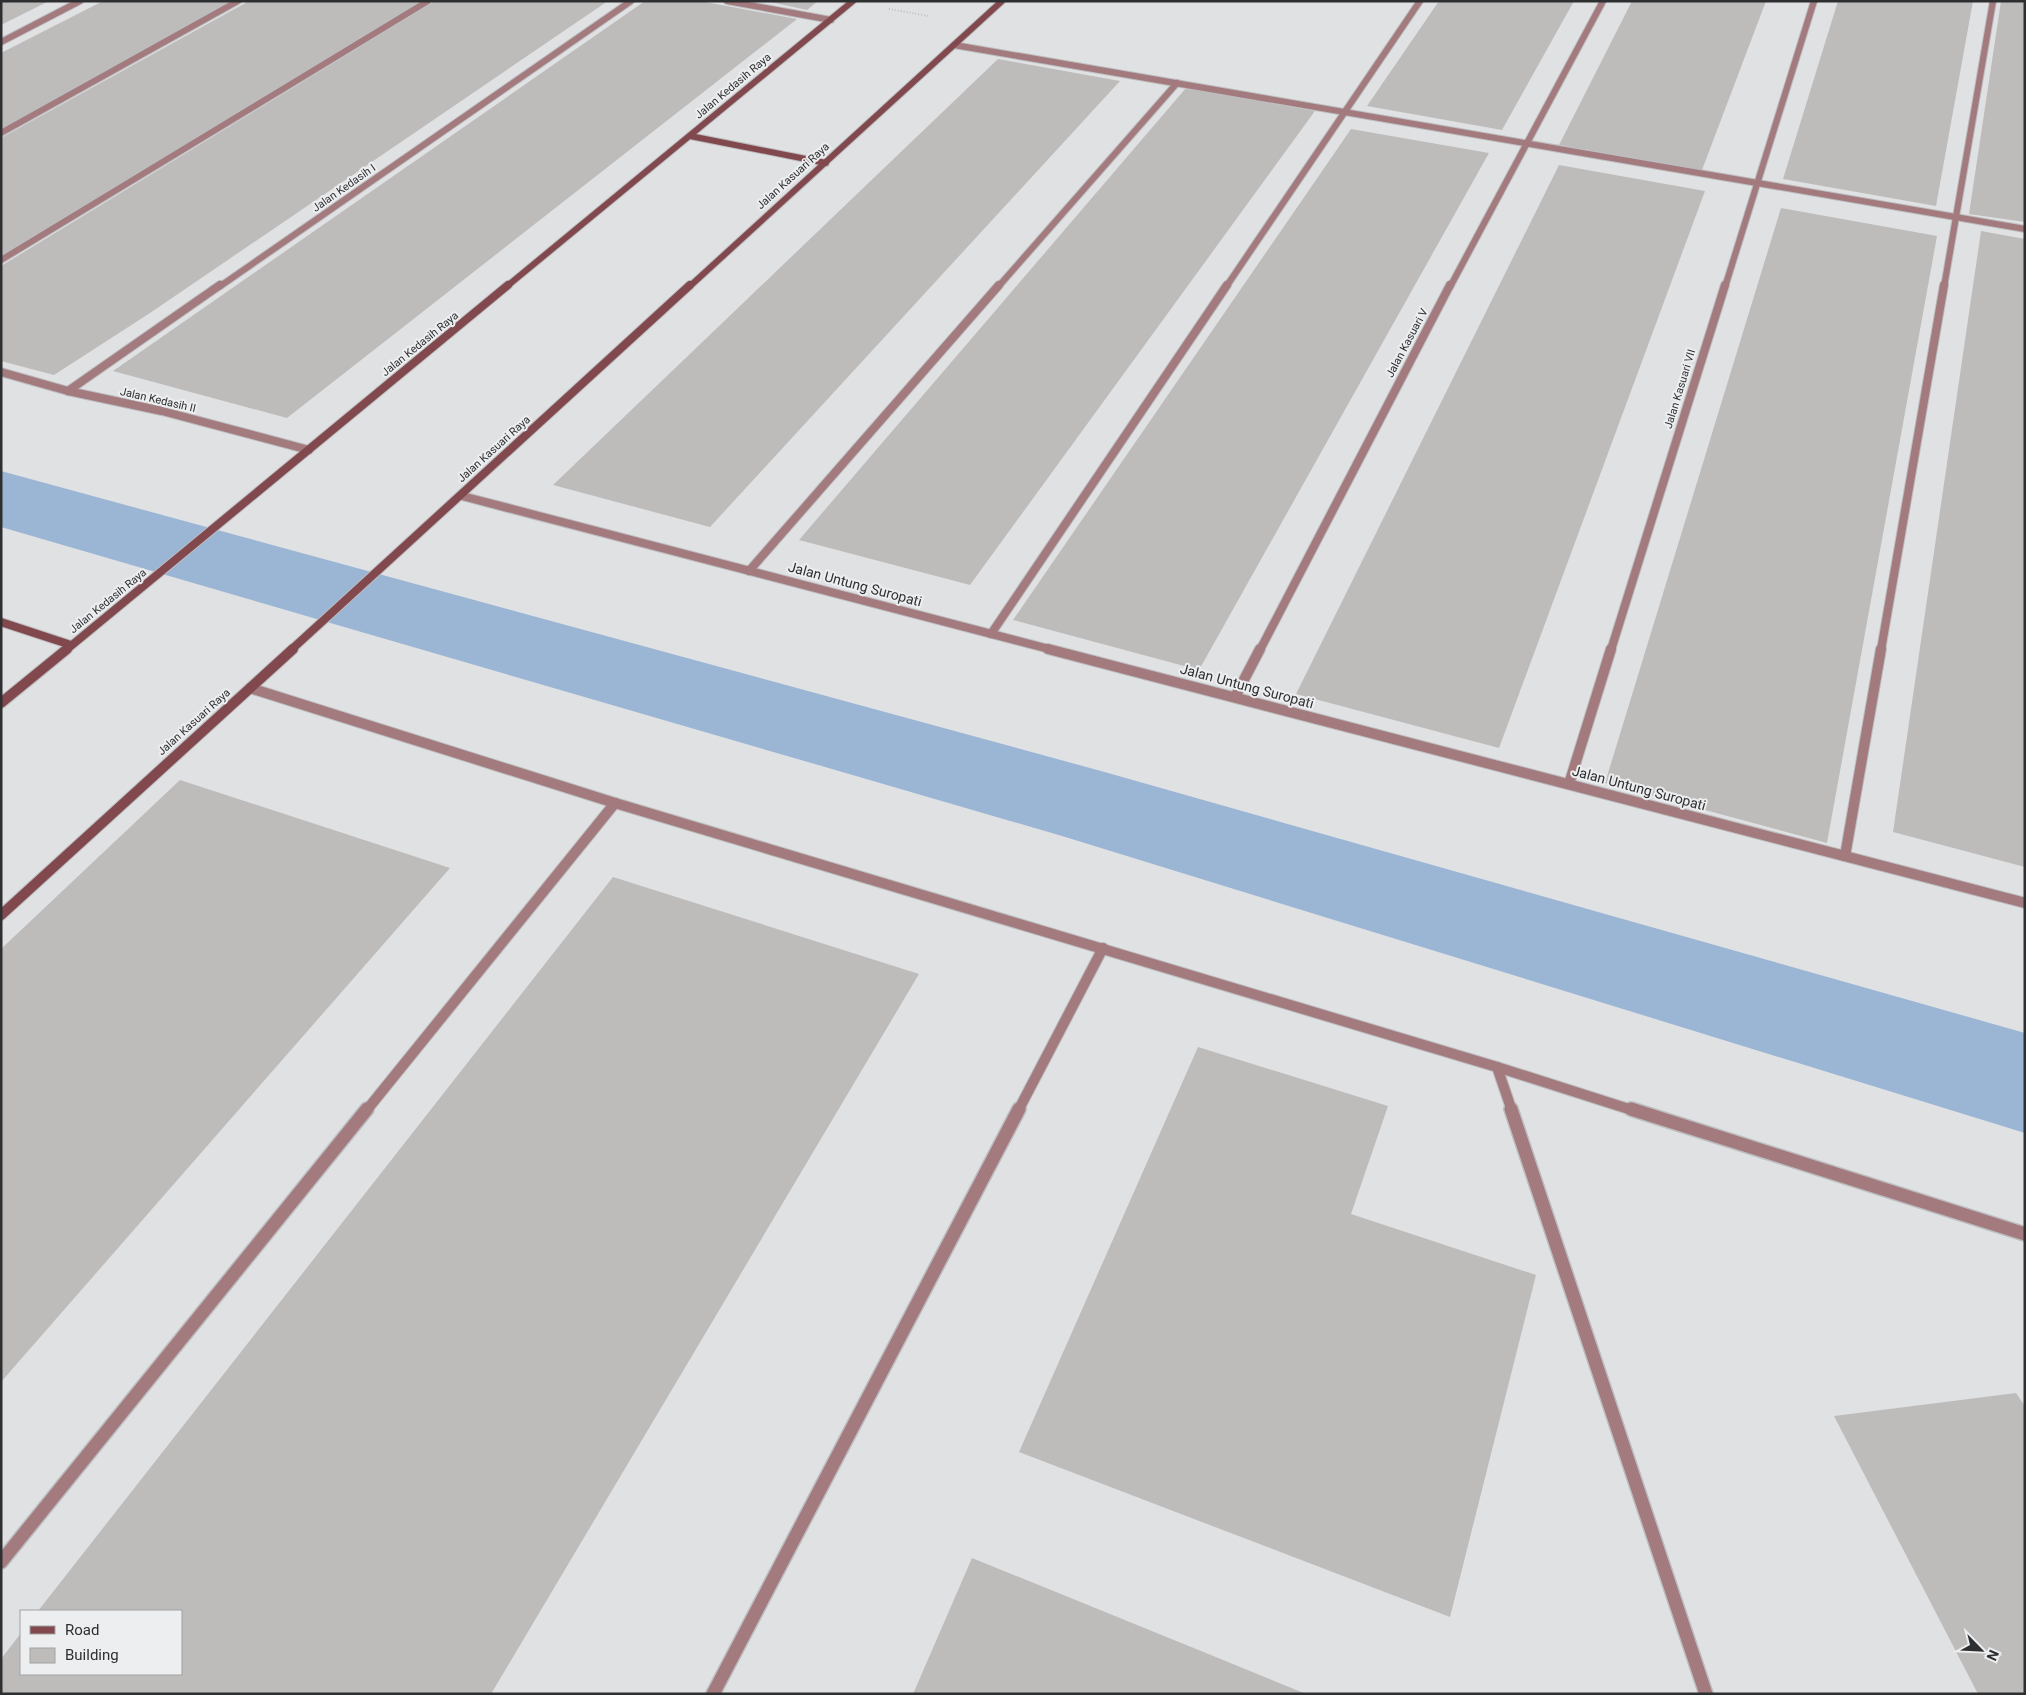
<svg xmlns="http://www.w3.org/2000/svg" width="2026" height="1695" font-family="Roboto,sans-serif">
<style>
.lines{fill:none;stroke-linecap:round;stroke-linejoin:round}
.river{fill:#9bb5d5;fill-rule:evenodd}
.building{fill:#bebcbb}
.street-far3-casing{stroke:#bcbdbf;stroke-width:8}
.street-far2-casing{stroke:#bcbdbf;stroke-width:10}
.street-far1-casing{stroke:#bcbdbf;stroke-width:12}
.street-casing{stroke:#bcbdbf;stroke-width:16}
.secondary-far2-casing{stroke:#bcbdbf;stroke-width:8}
.secondary-far1-casing{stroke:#bcbdbf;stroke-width:10}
.secondary-casing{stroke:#bcbdbf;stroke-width:12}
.path{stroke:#a0a1a2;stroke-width:2;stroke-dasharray:0.5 2.5;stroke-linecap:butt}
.street-far3{stroke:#a37a7d;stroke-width:6}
.street-far2{stroke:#a37a7d;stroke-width:8}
.street-far1{stroke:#a37a7d;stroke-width:10}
.street{stroke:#a37a7d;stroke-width:13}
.secondary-far2{stroke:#81494e;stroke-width:6}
.secondary-far1{stroke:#81494e;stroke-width:8}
.secondary{stroke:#81494e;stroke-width:10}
.labels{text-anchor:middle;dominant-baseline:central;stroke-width:4;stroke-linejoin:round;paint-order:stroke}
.far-street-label{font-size:11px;fill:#2e2f30;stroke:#edeef0}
.street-label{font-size:14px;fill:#2e2f30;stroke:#edeef0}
</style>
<rect width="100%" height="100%" fill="#e0e1e3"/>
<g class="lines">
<!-- river -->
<polygon class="river" points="1,471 1101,771 2025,1033 2025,1133 1062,836 1,527"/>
</g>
<!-- building -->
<g class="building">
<polygon points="1,1 49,1 1,25"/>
<polygon points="103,1 236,1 1,130 1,53"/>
<polygon points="249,1 422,1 1,257 1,138"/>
<polygon points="435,1 608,1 150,313 54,375 1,361 1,266"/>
<polygon points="645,1 700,1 797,19 287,418 113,371"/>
<polygon points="766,1 818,1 807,10"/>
<polygon points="1439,1 1574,1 1502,130 1367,106"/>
<polygon points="1632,1 1766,1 1702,170 1559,145"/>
<polygon points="1838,1 1973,1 1936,206 1783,179"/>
<polygon points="2001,1 2025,1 2025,222 1969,214"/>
<polygon points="998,59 1120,81 710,527 553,485"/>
<polygon points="1186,88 1315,111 970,585 799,540"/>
<polygon points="1351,129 1489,153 1199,670 1013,620"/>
<polygon points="1559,165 1705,191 1499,748 1296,694"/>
<polygon points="1781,208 1937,236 1827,843 1605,783"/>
<polygon points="1981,231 2025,239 2025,867 1893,832"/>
<polygon points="180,780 450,868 1,1382 1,949"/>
<polygon points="613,877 919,974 491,1694 1,1694 1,1659 21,1633 21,1674 181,1674 181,1611 38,1611"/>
<polygon points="1198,1047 1388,1106 1351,1214 1536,1275 1450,1617 1019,1452"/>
<polygon points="2016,1393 2025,1406 2025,1694 1978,1694 1834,1416"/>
<polygon points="972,1558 1201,1651 1306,1694 913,1694"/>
</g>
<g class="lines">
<!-- street-far3 casing -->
<g class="street-far3-casing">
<g id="street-far3">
<polyline points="727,1 831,20"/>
<polyline points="1,42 80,1"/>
<polyline points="954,45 2025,229"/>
<polyline points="1,133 238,1"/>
<polyline points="1,260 428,1"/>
<polyline points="219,287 631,1"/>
<polyline points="998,287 1177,83"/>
<polyline points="1226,287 1420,1"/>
<polyline points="1450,287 1603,1"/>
<polyline points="1725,287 1814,1"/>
<polyline points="1944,287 1993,1"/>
</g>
</g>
<!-- street-far2 casing -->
<g class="street-far2-casing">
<g id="street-far2">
<polyline points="1,372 68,391 162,411 309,450"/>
<polyline points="68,391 220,285"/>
<polyline points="462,496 1053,650"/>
<polyline points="749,571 999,285"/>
<polyline points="991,634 1227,285"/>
<polyline points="1260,650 1450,285"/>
<polyline points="1611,650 1725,285"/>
<polyline points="1881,650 1944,285"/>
</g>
</g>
<!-- street-far1 casing -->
<g class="street-far1-casing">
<g id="street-far1">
<polyline points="1048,649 2025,903"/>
<polyline points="250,688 615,803 1497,1067 1635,1111"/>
<polyline points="1235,697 1260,649"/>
<polyline points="1569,784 1611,649"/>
<polyline points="1845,856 1881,649"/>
<polyline points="1497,1067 1512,1111"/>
<polyline points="366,1111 615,803"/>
<polyline points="1018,1111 1103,948"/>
</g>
</g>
<!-- street casing -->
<g class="street-casing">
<g id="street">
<polyline points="1511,1109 1706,1694"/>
<polyline points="1631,1109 2025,1234"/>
<polyline points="1,1562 367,1109"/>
<polyline points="713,1694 1019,1109"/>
</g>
</g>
<!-- secondary-far2 casing -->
<g class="secondary-far2-casing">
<g id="secondary-far2">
<polyline points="690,136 826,163"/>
<polyline points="506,287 853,1"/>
<polyline points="689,287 1002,1"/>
</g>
</g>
<!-- secondary-far1 casing -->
<g class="secondary-far1-casing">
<g id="secondary-far1">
<polyline points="1,622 71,645"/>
<polyline points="66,650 508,285"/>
<polyline points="291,650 690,285"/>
</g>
</g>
<!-- secondary casing -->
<g class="secondary-casing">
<g id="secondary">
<polyline points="1,703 67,649"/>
<polyline points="1,915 293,649"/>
</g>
</g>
<!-- path -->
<polyline class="path" points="889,9 929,16"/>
<!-- street-far3 -->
<use href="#street-far3" class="street-far3"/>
<!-- street-far2 -->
<use href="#street-far2" class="street-far2"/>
<!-- street-far1 -->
<use href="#street-far1" class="street-far1"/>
<!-- street -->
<use href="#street" class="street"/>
<!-- secondary-far2 -->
<use href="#secondary-far2" class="secondary-far2"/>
<!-- secondary-far1 -->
<use href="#secondary-far1" class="secondary-far1"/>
<!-- secondary -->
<use href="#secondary" class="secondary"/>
</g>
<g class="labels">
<!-- far-street labels -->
<g class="far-street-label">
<text transform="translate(733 86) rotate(-40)">Jalan Kedasih Raya</text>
<text transform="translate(793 176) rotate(-42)">Jalan Kasuari Raya</text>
<text transform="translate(344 188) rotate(-35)">Jalan Kedasih I</text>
<text transform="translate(1407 343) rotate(-62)">Jalan Kasuari V</text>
<text transform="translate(420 344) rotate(-39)">Jalan Kedasih Raya</text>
<text transform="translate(1680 389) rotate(-73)">Jalan Kasuari VII</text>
<text transform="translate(158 400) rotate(13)">Jalan Kedasih II</text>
<text transform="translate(494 449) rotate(-42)">Jalan Kasuari Raya</text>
<text transform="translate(108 601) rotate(-39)">Jalan Kedasih Raya</text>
<text transform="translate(194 722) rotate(-42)">Jalan Kasuari Raya</text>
</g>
<!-- street labels -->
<g class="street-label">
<text transform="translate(855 584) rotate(15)">Jalan Untung Suropati</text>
<text transform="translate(1247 686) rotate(15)">Jalan Untung Suropati</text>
<text transform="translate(1639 788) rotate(15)">Jalan Untung Suropati</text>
</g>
</g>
<!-- border -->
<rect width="2026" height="1695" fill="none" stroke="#2e2f30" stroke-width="5"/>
<!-- legend -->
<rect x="20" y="1610" width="162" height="65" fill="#edeef0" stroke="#a1a2a3"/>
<rect x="30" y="1626" width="25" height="8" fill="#81494e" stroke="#a1a2a3"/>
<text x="65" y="1635" font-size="15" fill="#2e2f30">Road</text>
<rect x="30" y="1648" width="25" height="15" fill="#bebcbb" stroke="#a1a2a3"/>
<text x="65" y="1660" font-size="15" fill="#2e2f30">Building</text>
<!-- north arrow -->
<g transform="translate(1981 1650) rotate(114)" stroke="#edeef0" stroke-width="4" paint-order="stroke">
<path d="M0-4L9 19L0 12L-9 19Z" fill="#2e2f30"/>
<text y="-8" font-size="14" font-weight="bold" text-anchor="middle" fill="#2e2f30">N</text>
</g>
</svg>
